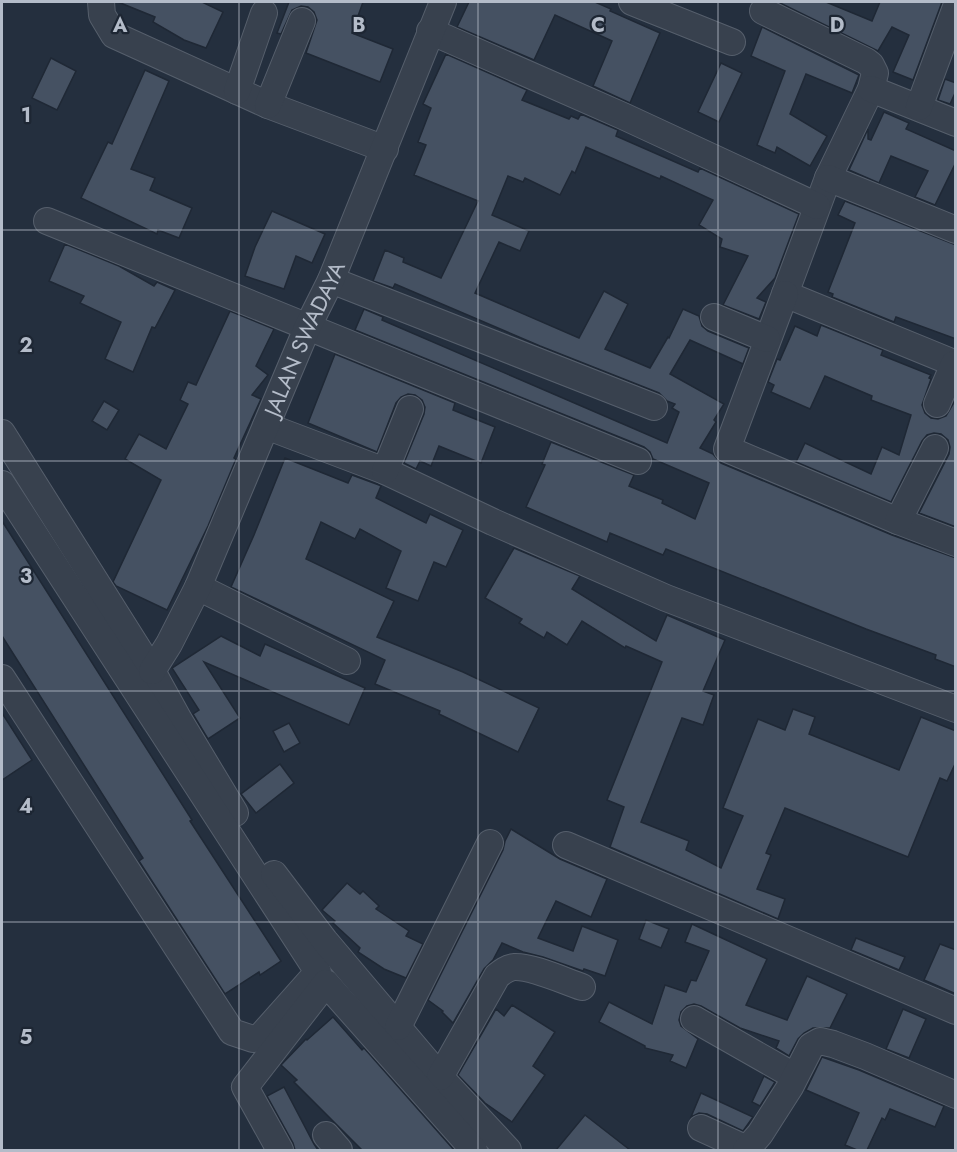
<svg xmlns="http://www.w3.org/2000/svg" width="957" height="1152" font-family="Jost,sans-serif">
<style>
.building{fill:#455162;stroke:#1f2835;stroke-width:1.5}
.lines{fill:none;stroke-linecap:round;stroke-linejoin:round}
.minor-casing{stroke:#565f6c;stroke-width:28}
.minor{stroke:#38414e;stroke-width:26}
.grid{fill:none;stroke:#b4bcc9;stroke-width:1.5;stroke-opacity:0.55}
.labels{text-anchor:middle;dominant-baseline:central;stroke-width:4.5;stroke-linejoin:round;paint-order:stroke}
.street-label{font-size:22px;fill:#b4bcc9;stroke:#1d2633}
.grid-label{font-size:20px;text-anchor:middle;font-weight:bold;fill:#b4bcc9;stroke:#1d2633;stroke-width:4.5;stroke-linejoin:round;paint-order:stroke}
</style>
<rect width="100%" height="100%" fill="#242f3e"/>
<!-- building -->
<g class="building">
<polygon points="118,2 202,2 223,12 206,48 184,40 153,22 155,17"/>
<polygon points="289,2 363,2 352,33 393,49 380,82 306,53 317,20 314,12 308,7 301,6 292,10 281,34 277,33"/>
<polygon points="469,2 595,2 611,9 610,11 660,33 630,103 593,86 612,41 555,15 534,60 457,27"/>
<polygon points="778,2 826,2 872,21 880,2 942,2 913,80 893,72 909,35 892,27 878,51"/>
<polygon points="762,27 859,75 852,93 806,74 790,114 827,136 810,166 777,147 775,153 757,145 785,71 751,56"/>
<polygon points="446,54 527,90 522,100 569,119 571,116 578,119 581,114 618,130 616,136 698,172 700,168 799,214 775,278 757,298 766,302 759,319 723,305 748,256 720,247 722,239 699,225 713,200 661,176 660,179 586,147 575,173 572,171 560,195 525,178 523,182 508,176 492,215 529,231 520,251 499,242 475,293 579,338 604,291 628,304 605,349 650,368 668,337 669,338 683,309 699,316 702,326 708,331 749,348 741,369 743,364 690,340 670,374 724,404 714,420 716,422 700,448 713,454 721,463 892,535 956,558 956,667 935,659 936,655 866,629 666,549 663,555 610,533 607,542 526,507 545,465 542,464 551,442 634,475 629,486 663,500 662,503 695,519 709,483 653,459 650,452 644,447 355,330 364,309 383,317 382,320 667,443 679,412 672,408 675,404 667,401 659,393 540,346 395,284 393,288 373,281 385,250 404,258 403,262 441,278 478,201 414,175 426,145 418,142 431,108 423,104"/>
<polygon points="51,58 76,71 57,110 32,98"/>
<polygon points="721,63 742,73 719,122 698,112"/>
<polygon points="145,70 169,81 131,169 155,178 150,190 192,208 179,238 158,230 157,234 81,198 108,142 112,144"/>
<polygon points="945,79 956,83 956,91 950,104 938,100"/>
<polygon points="884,112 909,123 906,129 956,151 956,162 935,205 915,197 928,171 891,156 879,183 849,170 868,129 868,139 871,140"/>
<polygon points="845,201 956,245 956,339 896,317 894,322 832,297 833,294 828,292 855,223 838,215"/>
<polygon points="272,211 325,234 312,263 296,256 284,289 245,276 255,247"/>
<polygon points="65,244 119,266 154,286 157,282 175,290 155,328 152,327 133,372 105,359 121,322 80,303 84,296 49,281"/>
<polygon points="230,311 274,329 256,366 268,375 252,395 261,399 234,458 236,459 208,526 167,610 116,586 113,582 161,480 125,459 139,434 166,449 188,404 180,400 188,382 196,385"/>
<polygon points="821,325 883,350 881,355 931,375 929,378 931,379 922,405 925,413 931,418 938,419 946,416 956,399 956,527 919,513 949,454 950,447 948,440 941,434 934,433 927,435 922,441 891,502 796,462 805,443 871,474 882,447 899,455 911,415 871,400 872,396 825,376 810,409 771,392 774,385 768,382 777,359 780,360 795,326 817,336"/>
<polygon points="335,354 455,403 453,410 495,427 481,463 439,446 431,466 420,461 416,469 404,463 424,414 425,407 422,400 415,395 408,394 401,397 396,403 377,452 308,423"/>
<polygon points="104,401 119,410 107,430 92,421"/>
<polygon points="285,458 348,483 352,475 379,485 381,486 376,498 426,523 430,514 463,530 446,567 434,562 418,601 386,588 401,551 360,529 355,539 321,522 306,559 394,601 377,637 463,672 539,708 518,752 439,714 440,711 375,684 385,660 231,587 254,535"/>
<polygon points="2,521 192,820 190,821 281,961 260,975 259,972 225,994 139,861 143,858 2,636"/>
<polygon points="514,548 580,576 572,589 656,641 667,615 725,640 703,691 714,695 703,725 682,718 641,822 689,841 686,850 721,868 743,816 723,808 758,719 785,730 793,709 815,717 809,734 899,770 921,717 956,731 956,762 947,781 940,778 908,857 785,808 766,853 771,855 757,889 785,899 778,919 610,847 624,807 607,800 662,662 626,646 625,648 582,621 567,645 547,632 544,638 519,623 522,619 485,598"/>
<polygon points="221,636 260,656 265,644 365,688 349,725 204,662 240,718 208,739 193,714 199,710 172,668"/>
<polygon points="2,713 32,760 2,780"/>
<polygon points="289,723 300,743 284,752 273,731"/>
<polygon points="280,764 294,783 256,813 241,794"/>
<polygon points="511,829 560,859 607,879 591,917 556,901 538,938 573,951 582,926 618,940 605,976 584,969 583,971 543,957 523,952 502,943 493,960 484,969 453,1023 442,1012 443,1011 428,1000 503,850 505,841"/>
<polygon points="347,883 360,894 363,891 379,906 376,909 409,931 406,936 423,944 406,978 384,969 358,952 360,948 333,923 335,921 322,910"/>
<polygon points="646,920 669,929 661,948 639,939"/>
<polygon points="692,924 767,959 746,1005 787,1020 807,976 847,994 830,1028 813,1028 804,1033 798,1039 789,1056 776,1048 779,1041 740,1028 701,1006 694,1004 687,1006 681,1012 679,1020 681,1026 698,1039 686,1068 670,1061 673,1055 645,1048 645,1046 599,1022 609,1002 652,1024 665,985 686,992 691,980 696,981 709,951 685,942"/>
<polygon points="856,938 905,957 899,970 851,950"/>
<polygon points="940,944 956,950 956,994 924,980"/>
<polygon points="512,1005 555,1032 533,1066 545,1075 512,1122 485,1103 458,1075 496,1009 504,1016"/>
<polygon points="903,1009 926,1019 909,1058 886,1049"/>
<polygon points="333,1017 362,1050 364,1048 454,1150 362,1150 294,1082 297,1080 281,1065 306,1039 307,1040"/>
<polygon points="822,1057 859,1070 944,1106 935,1127 890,1109 885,1120 882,1118 867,1150 857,1150 845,1145 859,1113 806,1090"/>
<polygon points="764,1076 775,1082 760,1106 752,1102"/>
<polygon points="284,1087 314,1144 318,1150 295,1150 293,1143 267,1096"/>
<polygon points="701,1093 753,1117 743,1131 707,1114 699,1113 691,1117"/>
<polygon points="585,1115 630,1150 556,1150"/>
</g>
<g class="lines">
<!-- minor casing -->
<g class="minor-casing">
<g id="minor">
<polyline points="101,2 102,15 114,35 268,105 385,149"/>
<polyline points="632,2 732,42"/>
<polyline points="763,11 866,61 871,65 875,73 871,89 828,178 785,294 956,364"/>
<polyline points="430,31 623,116 817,206"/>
<polyline points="871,89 956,123"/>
<polyline points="237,91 264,13"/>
<polyline points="268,105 302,21"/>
<polyline points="919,107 956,7"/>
<polyline points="828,178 956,230"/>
<polyline points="47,221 638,461"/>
<polyline points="331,280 654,407"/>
<polyline points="785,294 727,449 898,521 956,543"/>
<polyline points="714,317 767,339"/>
<polyline points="937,404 954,364"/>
<polyline points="266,426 385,471 493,522 666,598 956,709"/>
<polyline points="2,433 152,671 179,720 235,813"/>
<polyline points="385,471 410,409"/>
<polyline points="2,484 318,972 261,1036 253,1039 232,1032 2,678"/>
<polyline points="898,521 935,448"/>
<polyline points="198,587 347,661"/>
<path id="s1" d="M152,671L169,644L198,587L308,326L331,280L443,2"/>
<polyline points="566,845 956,1011"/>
<polyline points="274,874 325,941 440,1077 508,1150"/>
<polyline points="694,1019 794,1076"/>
<polyline points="398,1027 490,843"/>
<path d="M440,1077L497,976C502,972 507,968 514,967C532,966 564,981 582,987"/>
<polyline points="701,1128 747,1149"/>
<polyline points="326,1135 339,1150"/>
<polyline points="280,1150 245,1087 326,983 474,1150"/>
<polyline points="746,1150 760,1134 790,1087 811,1046 820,1041 833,1044 865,1056 956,1095"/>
</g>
</g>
<!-- minor -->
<use href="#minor" class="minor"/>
</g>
<!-- grid -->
<path class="grid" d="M239,2V1150M478,2V1150M718,2V1150M2,230H956M2,461H956M2,691H956M2,922H956"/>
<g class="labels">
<!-- street labels -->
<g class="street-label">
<text stroke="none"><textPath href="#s1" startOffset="366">JALAN SWADAYA</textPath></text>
</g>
</g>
<g class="grid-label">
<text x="120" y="32">A</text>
<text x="359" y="32">B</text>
<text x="598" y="32">C</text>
<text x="837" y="32">D</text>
<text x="26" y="122">1</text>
<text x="26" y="352">2</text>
<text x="26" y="583">3</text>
<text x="26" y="813">4</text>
<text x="26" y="1044">5</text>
</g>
<!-- border -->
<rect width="957" height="1152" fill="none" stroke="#b4bcc9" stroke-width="6"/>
</svg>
